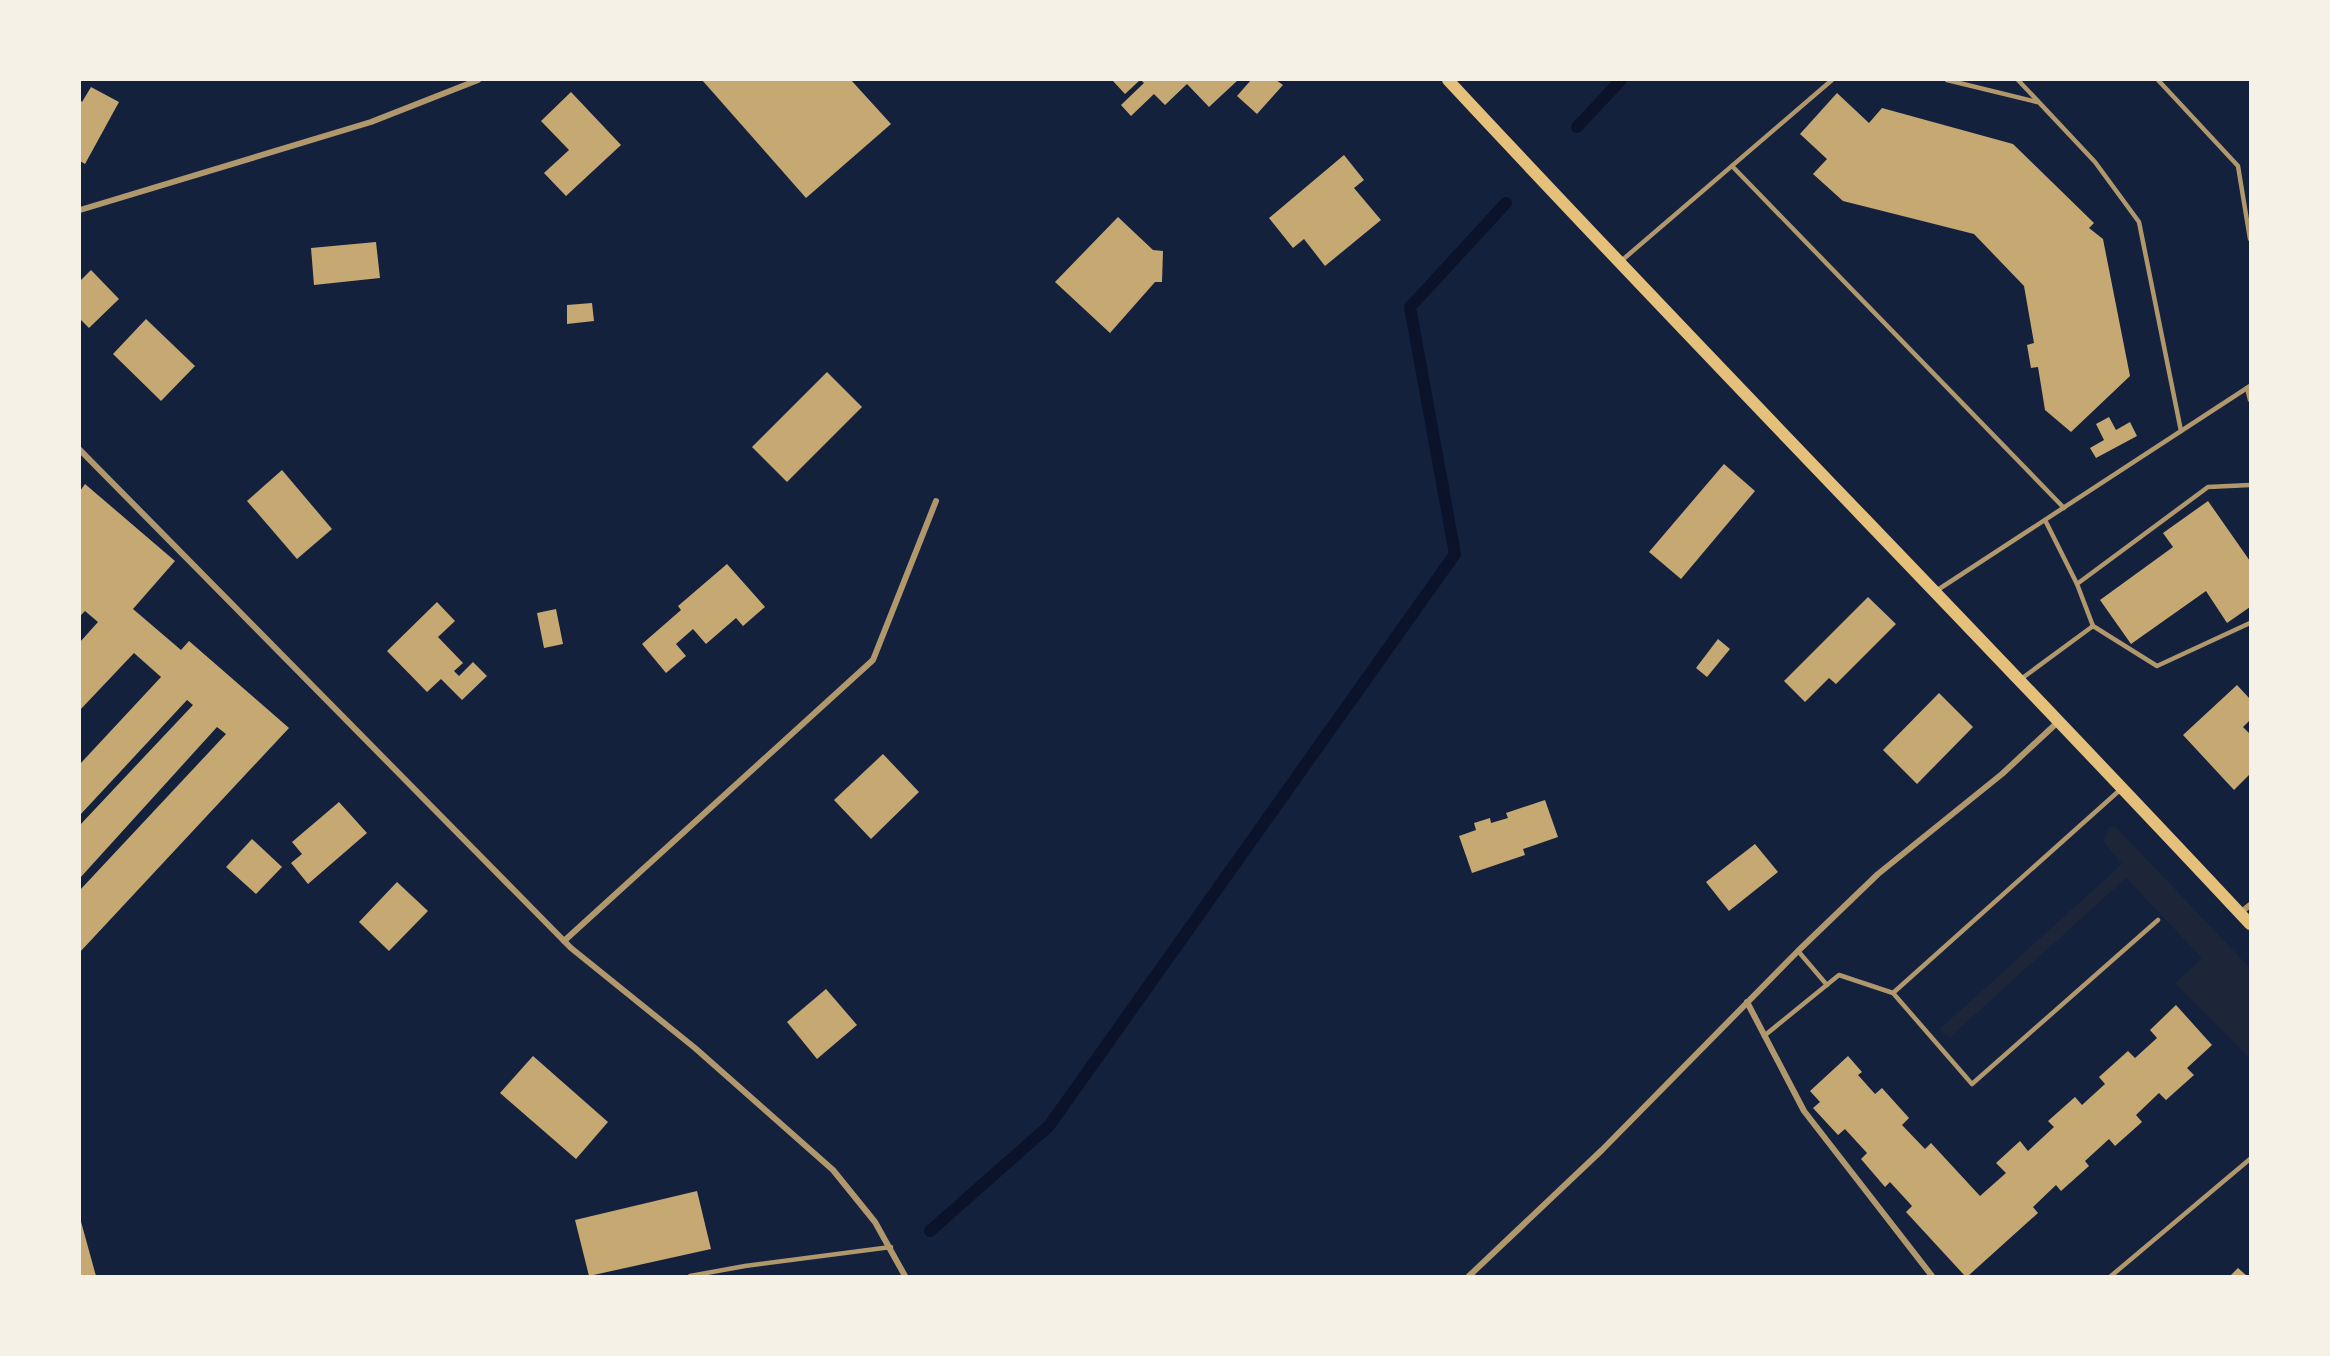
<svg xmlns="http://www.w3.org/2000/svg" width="2330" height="1356" font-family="'Work Sans',sans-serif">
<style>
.green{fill:#1d2539}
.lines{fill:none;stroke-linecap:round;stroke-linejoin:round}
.stream{stroke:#0b132b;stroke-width:12}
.building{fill:#c6a872}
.service{stroke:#b1986c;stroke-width:4.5}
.minor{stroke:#b1986c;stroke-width:6}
.secondary{stroke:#e5c07b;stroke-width:12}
</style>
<rect width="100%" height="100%" fill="#14213d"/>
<!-- green -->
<polygon class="green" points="2115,826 2250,968 2250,1059 2175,983 2202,958 2126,878 1950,1037 1944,1034 1941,1028 2122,864 2103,841 2109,827"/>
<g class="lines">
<!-- stream -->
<g class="stream">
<polyline points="1577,127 1621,80"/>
<polyline points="930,1231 1049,1126 1455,554 1410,307 1506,203"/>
</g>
</g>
<!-- building -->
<g class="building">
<polygon points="702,80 851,80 891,124 806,198"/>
<polygon points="1112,80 1140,80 1125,94"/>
<polygon points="1141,80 1238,80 1209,107 1187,84 1165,105 1154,94 1131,116 1121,105 1144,83"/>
<polygon points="1251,80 1276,80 1283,85 1257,114 1237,96"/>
<polygon points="91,87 119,102 85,164 80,161 80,100 82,102"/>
<polygon points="571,92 621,145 566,196 544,173 569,150 541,121"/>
<polygon points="1837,93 1869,123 1882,108 2013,144 2094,223 2089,228 2103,239 2130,376 2071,432 2045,410 2038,367 2031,368 2027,345 2034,343 2024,286 1974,234 1843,201 1813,174 1827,159 1800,134"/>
<polygon points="1344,155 1364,180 1354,188 1381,220 1325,266 1304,239 1293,248 1269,218"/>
<polygon points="1118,217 1153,250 1163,251 1162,282 1155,282 1110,333 1055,282"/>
<polygon points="376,242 380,278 314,285 311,248"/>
<polygon points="91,270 119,299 89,328 80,319 80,281"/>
<polygon points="592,303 594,321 567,324 567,305"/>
<polygon points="146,319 195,366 161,401 113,354"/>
<polygon points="827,372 862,407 787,482 752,447"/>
<polygon points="2109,417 2116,430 2130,422 2137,436 2096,458 2090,448 2104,440 2096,424"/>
<polygon points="1724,464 1755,491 1681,579 1649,552"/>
<polygon points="282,470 332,529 297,559 247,501"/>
<polygon points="85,484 175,561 133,609 181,650 189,641 289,728 80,952 80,890 226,734 217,727 80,878 80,825 193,705 187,700 80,815 80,764 161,677 134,653 80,710 80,642 98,622 85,611 80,616 80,491"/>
<polygon points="2208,501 2250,561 2250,607 2227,623 2206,591 2131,644 2100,600 2173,547 2163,533"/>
<polygon points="727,564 765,607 743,626 736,618 706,644 693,629 676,644 686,656 666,673 642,644 681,610 678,606"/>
<polygon points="1868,597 1896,624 1836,684 1829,678 1805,702 1784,681"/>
<polygon points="437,602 455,621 438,637 463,663 454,671 459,676 473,662 487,676 462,700 441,679 427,692 387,651"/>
<polygon points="556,609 563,644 544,648 537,613"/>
<polygon points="1718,639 1730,649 1707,677 1696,668"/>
<polygon points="2237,685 2250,699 2250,720 2243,727 2250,734 2250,774 2234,790 2183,735"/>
<polygon points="1939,693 1973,727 1917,784 1883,750"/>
<polygon points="883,754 919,792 871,839 834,800"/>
<polygon points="1545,800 1558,837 1523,849 1525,855 1472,873 1459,836 1476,830 1474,823 1490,818 1491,823 1508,818 1506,813"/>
<polygon points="339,802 367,833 308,884 291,863 302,854 292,842"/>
<polygon points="252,839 282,867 256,894 226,867"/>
<polygon points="1755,844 1778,872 1729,911 1706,882"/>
<polygon points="397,882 428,911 389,951 359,922"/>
<polygon points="826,989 857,1025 817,1059 787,1022"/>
<polygon points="2176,1005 2212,1045 2187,1068 2194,1075 2166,1100 2159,1093 2136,1115 2142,1122 2115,1146 2109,1139 2085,1161 2089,1166 2061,1191 2056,1185 2033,1207 2038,1213 1968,1276 1965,1276 1906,1212 1912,1206 1890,1182 1885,1187 1861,1159 1867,1153 1845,1129 1838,1135 1813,1108 1820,1102 1810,1091 1848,1056 1862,1072 1858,1075 1875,1094 1882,1088 1909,1118 1902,1125 1925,1149 1931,1143 1980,1196 2006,1173 1996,1163 2020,1141 2028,1151 2054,1127 2048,1121 2075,1097 2082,1105 2105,1084 2099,1077 2128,1051 2135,1058 2157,1038 2150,1030"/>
<polygon points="533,1056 608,1122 576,1159 500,1093"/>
<polygon points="697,1191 711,1249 589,1276 575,1220"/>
<polygon points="80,1218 96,1276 80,1276"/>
<polygon points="2238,1268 2247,1276 2230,1276"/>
</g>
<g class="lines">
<!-- service -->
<g class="service">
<polyline points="1947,80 2037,102"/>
<polyline points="2018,80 2095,162 2139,222 2181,431"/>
<polyline points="2158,80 2238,166 2250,239"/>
<polyline points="1732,166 2064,508"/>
<polyline points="1620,262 1832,80"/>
<polyline points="2247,388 2250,400"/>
<polyline points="2250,485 2208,487 2077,584 2093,626 2157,666 2250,623"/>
<polyline points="2045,520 2077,584"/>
<polyline points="1936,591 2250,386"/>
<polyline points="2021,679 2093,626"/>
<polyline points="2121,789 1893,993 1972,1084 2158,920"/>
<polyline points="1798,951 1827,985"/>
<polyline points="1764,1036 1839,975 1893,993"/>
<polyline points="690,1276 745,1266 891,1247"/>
<polyline points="2111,1276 2250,1159"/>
</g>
<!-- minor -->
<g class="minor">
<polyline points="80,210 371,122 478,80"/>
<polyline points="80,450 571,948 695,1048 833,1170 875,1222 905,1276"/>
<polyline points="2240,913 2250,905"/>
<polyline points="564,941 873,660 936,501"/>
<polyline points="1747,1002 1804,1111 1932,1276"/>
<polyline points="1469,1276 1602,1150 1798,951 1878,874 2002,774 2060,720"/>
</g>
<!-- secondary -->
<path class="secondary" d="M1448,80C1712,364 1985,640 2250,924"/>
</g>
<!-- border -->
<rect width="2330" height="1356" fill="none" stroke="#f6f1e7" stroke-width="162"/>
</svg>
